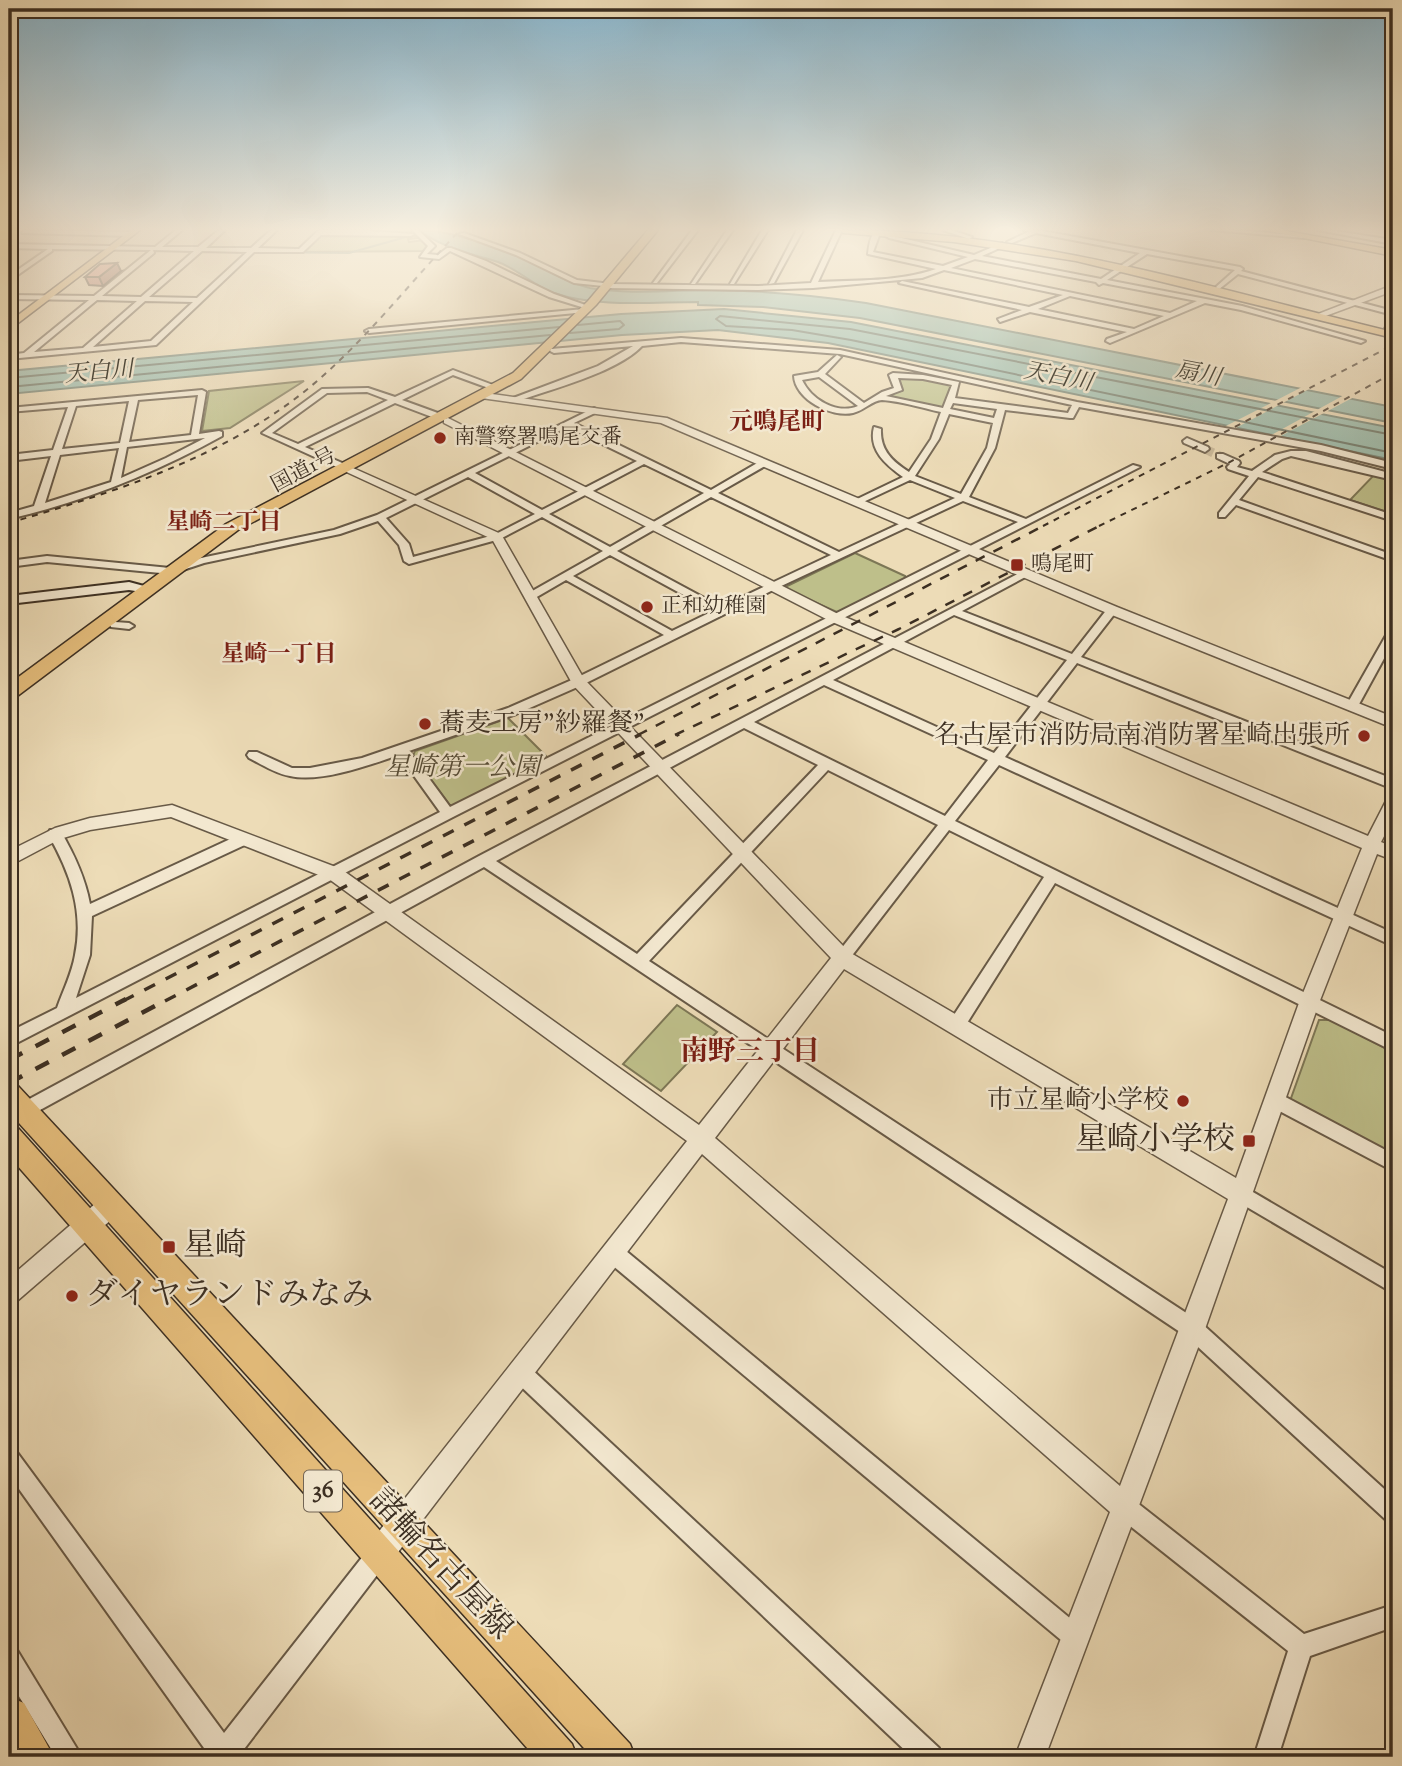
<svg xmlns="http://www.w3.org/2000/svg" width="1402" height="1766" font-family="'Sorts Mill Goudy','Noto Serif JP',serif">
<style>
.green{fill:#bebf8a;stroke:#7d7756;stroke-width:2}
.water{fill:#99bcad;stroke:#748475;stroke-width:2}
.pier{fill:#eddcb7}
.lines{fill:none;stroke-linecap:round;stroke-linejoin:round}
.shore{stroke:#6a7668;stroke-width:2}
.stream{stroke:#748475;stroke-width:2}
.minor-tunnel{stroke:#cab999;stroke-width:9;stroke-dasharray:9 4.5;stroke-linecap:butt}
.minor-casing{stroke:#685a47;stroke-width:4}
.tertiary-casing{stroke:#685a47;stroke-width:3}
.secondary-casing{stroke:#3c2f22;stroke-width:4}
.primary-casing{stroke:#3c2f22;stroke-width:3}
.trunk-casing{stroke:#3c2f22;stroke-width:3}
.motorway-casing{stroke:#3c2f22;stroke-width:4}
.minor{fill:#f3e8d0;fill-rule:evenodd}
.tertiary{fill:#f3e8d0;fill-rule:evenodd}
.secondary{fill:#f3e8d0;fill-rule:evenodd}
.primary{fill:#e6be7c;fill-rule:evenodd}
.trunk{fill:#e6be7c;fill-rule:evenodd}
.motorway{fill:#e6be7c;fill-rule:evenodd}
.rail-far3{stroke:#3c2f22;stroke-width:2;stroke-dasharray:6 6;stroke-linecap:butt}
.rail-far2{stroke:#3c2f22;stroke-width:2.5;stroke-dasharray:10 10;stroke-linecap:butt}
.rail-far1{stroke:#3c2f22;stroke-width:3.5;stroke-dasharray:12 12;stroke-linecap:butt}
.rail{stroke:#3c2f22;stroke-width:4.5;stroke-dasharray:15 15;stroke-linecap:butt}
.wall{fill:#ba796a;stroke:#3c2f22;stroke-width:2}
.shaded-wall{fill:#976356;stroke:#3c2f22;stroke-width:2}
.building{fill:#d88d7b;stroke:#3c2f22;stroke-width:2}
.poi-dot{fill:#8f2418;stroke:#f3e8d0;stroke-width:2.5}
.labels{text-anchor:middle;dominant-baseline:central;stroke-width:5;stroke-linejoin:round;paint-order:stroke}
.far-poi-label{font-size:21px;fill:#3c2f22;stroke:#f3e8d0;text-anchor:start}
.far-street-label{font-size:21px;fill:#3c2f22;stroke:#f3e8d0}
.far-water-label{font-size:23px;font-style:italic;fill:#4f4b3e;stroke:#f3e8d0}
.far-neighbourhood-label{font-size:23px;font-weight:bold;fill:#7a1f14;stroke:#f3e8d0}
.far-quarter-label{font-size:24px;font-weight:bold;fill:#7a1f14;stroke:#f3e8d0}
.shield{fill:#f3e8d0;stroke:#736656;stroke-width:2}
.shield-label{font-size:24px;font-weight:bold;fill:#3c2f22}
.poi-label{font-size:26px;fill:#3c2f22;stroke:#f3e8d0;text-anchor:end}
.park-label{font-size:26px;font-style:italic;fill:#564c37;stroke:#f3e8d0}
.neighbourhood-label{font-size:28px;font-weight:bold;fill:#7a1f14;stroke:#f3e8d0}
.near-poi-label{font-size:32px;fill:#3c2f22;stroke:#f3e8d0;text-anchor:start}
.near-street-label{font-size:32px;fill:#3c2f22;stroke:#f3e8d0}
</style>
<rect width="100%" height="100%" fill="#eddcb7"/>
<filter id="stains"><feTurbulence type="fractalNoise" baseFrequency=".00286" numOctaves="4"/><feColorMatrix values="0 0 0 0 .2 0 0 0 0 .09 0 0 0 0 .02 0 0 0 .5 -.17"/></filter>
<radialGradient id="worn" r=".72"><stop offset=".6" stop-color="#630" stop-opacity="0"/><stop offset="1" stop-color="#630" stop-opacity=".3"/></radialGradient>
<!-- green -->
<g class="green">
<polygon points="320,234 412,234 417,238 408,239 409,242 425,240 430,246 426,251 303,252"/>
<polygon points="899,378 923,378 952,385 943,409 884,397 883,394 902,391"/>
<polygon points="304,381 230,428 202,431 209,391"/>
<polygon points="1374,475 1393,480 1393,514 1350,500"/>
<polygon points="855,553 905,576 905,580 839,613 783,588"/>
<polygon points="508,718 547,757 544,763 452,808 413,756 415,751"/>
<polygon points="677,1005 717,1032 661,1091 623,1064"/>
<polygon points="1319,1020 1331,1020 1393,1052 1393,1156 1290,1101"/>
</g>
<!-- water -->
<g class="water">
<path d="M420,230C445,230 498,246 522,258C545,269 565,282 590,288C629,295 674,290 713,290C766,291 814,295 866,303L1393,407V423L860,318L763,307L698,305V302C652,302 598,308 554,293C534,286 518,269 498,262C476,255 436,246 420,230Z"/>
<polygon points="724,309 851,322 1393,428 1393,460 828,343 718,330 622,335 9,394 9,371 621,314"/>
</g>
<!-- pier -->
<g class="pier">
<polygon points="1304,386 1313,387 1230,431 1220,429"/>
<polygon points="1346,394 1356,396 1275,439 1266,438"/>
</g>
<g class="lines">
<!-- shore -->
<g class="shore">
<polyline points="570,333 619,329 624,325 620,321 578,325"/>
<polyline points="9,378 559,327"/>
<polyline points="9,387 550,335"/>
<polyline points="1393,435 850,329 720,316 716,319 726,326 792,330 851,340 1393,453"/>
</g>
<!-- stream -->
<g class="stream">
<polyline points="125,250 177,251"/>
<polyline points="258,252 349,253 406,237"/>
</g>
<!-- minor-tunnel -->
<polyline class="minor-tunnel" points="1205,449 1220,456"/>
<!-- minor casing -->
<g class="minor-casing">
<g id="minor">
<polygon points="24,230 131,232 134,234 131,236 22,233"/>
<path d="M176,230H182L162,247H198L219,230H225L206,248H251L271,230H277L258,248L299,249L319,230H370L369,231L414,234L411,236L321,235L303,252H254L156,345L9,359V355L24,353L89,300L9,299V295L94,296L151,250L52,249V251L9,281V276L48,249L9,248V244L155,247ZM153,250L194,251L141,297L102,296L154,253ZM202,251L247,252L197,298L149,297ZM97,300L137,301L83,348L34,352ZM145,301L193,302L151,341L93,347Z"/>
<polygon points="412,230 418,230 435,246 427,254 438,255 447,248 451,248 486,261 554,294 591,307 588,309 549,297 450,251 439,259 420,257 428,246"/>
<polygon points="692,230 698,230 657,283 653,283"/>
<polygon points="727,230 733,230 695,284 691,284"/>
<polygon points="762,230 768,230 734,284 730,284"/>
<polygon points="797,230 803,230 774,283 769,284"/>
<path d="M836,230H842L818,282C857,280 899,282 936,269L868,254C870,236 873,223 893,236L974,255L1002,243L1004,246L982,256L1101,279L1140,253L1036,233L1012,243L1007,242L1028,232L1024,230H1037L1240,267L1243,269L1241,271L1393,311V315L1238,274L1218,290L1216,287L1235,270L1147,254L1107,280L1242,306L1365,341L1361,343L1241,310L1205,303L1110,343L1106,341L1107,339L1127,332L1030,312L1000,322L998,319L1022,310L899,283L902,281L1029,307L1063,295L944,270L922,278L813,288L758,290L606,288L603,286L574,283L516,255L459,234L464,233L520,253L577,280L611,284L758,286L811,283ZM880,233L889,238L968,257L943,266L873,252ZM975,259L1096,282L1099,285L1103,283L1197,301L1170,313L951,268ZM1070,296L1164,316L1134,329L1038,309Z"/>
<polygon points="943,230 951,230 972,237 969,239"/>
<polygon points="1211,230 1235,230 1307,236 1304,238"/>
<polygon points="1318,230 1329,230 1393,240 1393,244"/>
<polygon points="584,309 586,312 369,333 365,331 369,329"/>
<polygon points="1393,325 1393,330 1385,332 1385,328"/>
<path d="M681,338L840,350L1077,402L1321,445L1393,463V469L1321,451L1079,407L1073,418H1070L1005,410L995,448L969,497L1026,519L1133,465L1140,467L453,817L9,1047V1032L57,1008C63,991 72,973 75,955C84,911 70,872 48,834L50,830H60C74,854 85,877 90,904L239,835L244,834L251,839L249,843L92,916L90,955L76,998L440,812L399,755C369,765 321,783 290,776C276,774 261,764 249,758L247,755L249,752H257L292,768H310L362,758L508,708L574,679L664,635L566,580L535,598H527V594L603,551L542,517L500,539L409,564L404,561L399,545L378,521L340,534L204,563L171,574L47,562L9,567V561L47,556L170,568L201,558L334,530L377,515L594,408L598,410L597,412L574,423L711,490L759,462H765V466L718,493L839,552L955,498L910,480L859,504L851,502L903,477C886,465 868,450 874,427L881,429C880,450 892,461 909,472L931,439L941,412C922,408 901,401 882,400C873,400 863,411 853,413C831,418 795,399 794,376L818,372L837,355L841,357L825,374L864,403L882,392L894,388L889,375L893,373L923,375L959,382L955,398L1068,413L1072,405L840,354L681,342L642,346C616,373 551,389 515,402L508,400L598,366L633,346L554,353L550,351L551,349ZM819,377L858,406C836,415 811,399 802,380ZM898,378L923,379L952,385L943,408L886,396L902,390ZM953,403L997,409L994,418L950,409ZM949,414L993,423L987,448L961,494L915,476L939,439ZM567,427L637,461L542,510L475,473ZM644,464L704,493L610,547L549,514ZM468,477L535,514L494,535L413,557L409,544L386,518ZM711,497L831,555L721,607L617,551ZM963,501L1018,522L450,807L409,751L516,714L582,685L777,588ZM610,555L713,611L672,631L573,576Z"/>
<path d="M453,370L501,388L494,390L453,375L402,400L446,416V420H440L395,403L305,447L347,465V469H341L262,433L322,389L368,388L395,397ZM367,392L388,400L298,444L272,433L327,393Z"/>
<path d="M202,390L206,392L199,434L219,431L222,432V436C155,473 83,502 9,519V513L34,506L51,456L9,461V455L53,450L68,407L9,412V408ZM198,395L191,435L129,442L138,400ZM129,401L120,443L62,449L76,406ZM205,438L166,458L121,478L127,447ZM119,448L111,482L45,503L60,455Z"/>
<polygon points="1187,438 1208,447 1209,449 1205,452 1184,443 1183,441"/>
<polygon points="1291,451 1306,451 1393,474 1393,480 1291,456 1282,459 1262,472 1393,515 1393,521 1258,477 1239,500 1393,555 1393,561 1236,505 1225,517 1219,517 1219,513 1249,476 1228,469 1227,467 1230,464 1217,458 1217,454 1223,454 1239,461 1240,463 1237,467 1252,471 1275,455"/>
<path d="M1025,570L1030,573L1029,575L962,611L1072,654L1108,608H1116V612L1081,657L1393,779V789L1077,663L1005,757L1393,933V946L999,765L955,821L1393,1036V1051L1055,883L962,1031L956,1033L950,1031L948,1026L950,1021L1044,877L949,830L847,962L842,964L837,962L835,958L837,954L938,825L828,770L649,961L1200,1322L1393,1497V1522L1385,1519L1186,1336L484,867L9,1127V1110L479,856ZM954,615L1067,660L994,753L833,680ZM824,685L988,760L945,816L754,722ZM744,728L818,765L637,954L496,861Z"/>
<polygon points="115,622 129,623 134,626 129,629 111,627 110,625"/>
<polygon points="1393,629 1393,642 1358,706 1352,710 1348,709 1346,706 1388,632"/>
<polygon points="1276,1092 1393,1154 1393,1171 1270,1106 1268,1100 1270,1094"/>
<polygon points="1241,1185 1393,1274 1393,1293 1235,1200 1232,1194 1235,1188"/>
<polygon points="613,1244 620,1246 1083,1629 1087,1637 1083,1645 1075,1649 1067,1645 606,1260 604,1253 606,1246"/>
<polygon points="520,1362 527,1365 939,1748 942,1757 912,1757 513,1379 510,1372 513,1365"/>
<polygon points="9,1448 16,1451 224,1733 371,1546 379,1543 387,1546 390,1554 387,1562 238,1757 209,1757 209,1755 9,1475"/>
<polygon points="1123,1495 1131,1498 1304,1634 1393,1605 1393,1627 1310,1656 1278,1757 1254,1757 1288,1651 1115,1514 1112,1506 1115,1498"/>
<polygon points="9,1646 17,1650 82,1757 56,1757 9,1680"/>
</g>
</g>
<!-- tertiary casing -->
<g class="tertiary-casing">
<g id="tertiary">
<polygon points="1384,230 1393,230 1393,233 1385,232"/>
<polygon points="1393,285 1393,291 1320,318 1313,316"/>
<polygon points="485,393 667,418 1117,607 1393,717 1393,728 1107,613 661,423 481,398 480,396"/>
<path d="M448,418L840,615L1368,836L1387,799L1393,797V819L1381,842L1393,847V860L1377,854L1319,1003L1205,1329L1045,1757H1015L1110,1512L702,1154L389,1564L379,1568L369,1564L365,1554L369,1544L687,1141L329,879L171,817L90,830L60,839L9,866V851L55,828L90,818L172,805L341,869L699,1125L831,958L573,685L492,539L340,469L338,467L344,464L501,534L584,679L849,952L1236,1178L1299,1003L1362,848L830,621L444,423V419ZM844,969L1228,1199L1120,1486L715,1138Z"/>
<polygon points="111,1194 119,1197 122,1205 119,1213 17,1301 9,1305 9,1278 103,1197"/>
</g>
</g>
<!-- secondary casing -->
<g class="secondary-casing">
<polygon id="secondary" points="129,582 155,589 148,593 129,590 9,604 9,596"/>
</g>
<!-- primary casing -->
<g class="primary-casing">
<g id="primary">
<polygon points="131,230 140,230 9,330 9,322"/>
<path d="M839,230C1027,230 1212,288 1393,332V338L1076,261L954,242L843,233Z"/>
<polygon points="1264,230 1280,230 1393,250 1393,256"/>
<polygon points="9,1082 18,1086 630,1744 635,1757 592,1757 9,1112"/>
<polygon points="9,1125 18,1128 572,1744 577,1757 535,1757 9,1156"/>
</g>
</g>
<!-- trunk casing -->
<g class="trunk-casing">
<polygon id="trunk" points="648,230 658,230 596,305 521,379 238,530 16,697 9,699 9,684 226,524 513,373 588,301"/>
</g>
<!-- motorway casing -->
<g class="motorway-casing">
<polygon id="motorway" points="9,1697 24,1703 54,1757 9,1757"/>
</g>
<!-- minor -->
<use href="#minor" class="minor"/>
<!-- tertiary -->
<use href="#tertiary" class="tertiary"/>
<!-- secondary -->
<use href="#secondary" class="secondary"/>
<!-- primary -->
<use href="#primary" class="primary"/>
<!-- trunk -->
<use href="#trunk" class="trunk"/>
<!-- motorway -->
<use href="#motorway" class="motorway"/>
<!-- rail-far3 -->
<g class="rail-far3">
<path d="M9,523C121,490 237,454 325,374C374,330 415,277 460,230"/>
<polyline points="1043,526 1393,345"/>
<polyline points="1099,526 1228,463 1393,373"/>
</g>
<!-- rail-far2 -->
<g class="rail-far2">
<polyline points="638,735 1047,524"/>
<polyline points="675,735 899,629 1103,524"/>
</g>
<!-- rail-far1 -->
<g class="rail-far1">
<polyline points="123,1001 641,734"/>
<polyline points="165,1001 679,734"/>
</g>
<!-- rail -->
<g class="rail">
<polyline points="9,1060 126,999"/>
<polyline points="9,1083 168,999"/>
</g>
</g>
<!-- wall -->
<polygon class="wall" points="121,271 103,286 89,285 85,277"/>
<!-- shaded-wall -->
<polygon class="shaded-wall" points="117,263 121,271 103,286 99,277"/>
<!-- building -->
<polygon class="building" points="117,263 99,277 85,277 100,264"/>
<!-- sky -->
<linearGradient id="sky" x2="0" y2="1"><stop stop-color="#88b7d0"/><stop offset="0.48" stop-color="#f7efdf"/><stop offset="1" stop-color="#f7efdf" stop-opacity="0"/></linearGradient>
<rect width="1402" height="477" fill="url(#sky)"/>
<!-- markers -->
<g class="poi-dot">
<circle cx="440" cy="438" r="7"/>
<rect x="1010" y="558" width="14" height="14" rx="3.5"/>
<circle cx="647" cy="607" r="7"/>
<circle cx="425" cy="724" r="7"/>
<circle cx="1364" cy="736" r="7"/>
<circle cx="1183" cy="1101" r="7"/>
<rect x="1242" y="1134" width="14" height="14" rx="3.5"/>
<rect x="162" y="1240" width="14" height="14" rx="3.5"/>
<circle cx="72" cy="1296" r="7"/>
</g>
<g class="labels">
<!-- far-poi labels -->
<g class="far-poi-label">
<text x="454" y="438">南警察署鳴尾交番</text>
<text x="1031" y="565">鳴尾町</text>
<text x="661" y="607">正和幼稚園</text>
</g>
<!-- far-street labels -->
<g class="far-street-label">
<text transform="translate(304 471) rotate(-28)">国道1号</text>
</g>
<!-- far-water labels -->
<g class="far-water-label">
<text transform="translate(99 373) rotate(-5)">天白川</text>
<text transform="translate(1198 375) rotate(11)">扇川</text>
<text transform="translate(1058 378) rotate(11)">天白川</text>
</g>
<!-- far-neighbourhood labels -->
<g class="far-neighbourhood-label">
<text x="224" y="523">星崎二丁目</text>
<text x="279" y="655">星崎一丁目</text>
</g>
<!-- far-quarter labels -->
<g class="far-quarter-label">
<text x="777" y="423">元鳴尾町</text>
</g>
<!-- shield labels -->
<rect class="shield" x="304" y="1470.5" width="38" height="41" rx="5"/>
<g class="shield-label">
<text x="323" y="1491">36</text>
</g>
<!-- poi labels -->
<g class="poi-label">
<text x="439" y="724" text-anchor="start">蕎麦工房"紗羅餐"</text>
<text x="1350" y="736">名古屋市消防局南消防署星崎出張所</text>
<text x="1169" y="1101">市立星崎小学校</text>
</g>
<!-- park labels -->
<g class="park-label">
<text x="462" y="768">星崎第一公園</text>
</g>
<!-- neighbourhood labels -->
<g class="neighbourhood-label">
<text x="750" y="1053">南野三丁目</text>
</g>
<!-- near-poi labels -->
<g class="near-poi-label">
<text x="1235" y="1141" text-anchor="end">星崎小学校</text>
<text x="183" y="1247">星崎</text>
<text x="86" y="1296">ダイヤランドみなみ</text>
</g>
<!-- near-street labels -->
<g class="near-street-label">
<text transform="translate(440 1565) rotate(47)">諸輪名古屋線</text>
</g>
</g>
<!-- margin -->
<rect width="1402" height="1766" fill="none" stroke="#eddcb7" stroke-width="35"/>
<rect x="10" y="10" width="1381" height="1745" fill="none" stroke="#3c2f22" stroke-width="3.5"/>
<rect x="18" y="18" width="1367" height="1731" fill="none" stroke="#3c2f22" stroke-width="2"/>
<rect width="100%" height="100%" filter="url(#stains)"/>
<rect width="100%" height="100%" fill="url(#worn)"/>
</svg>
